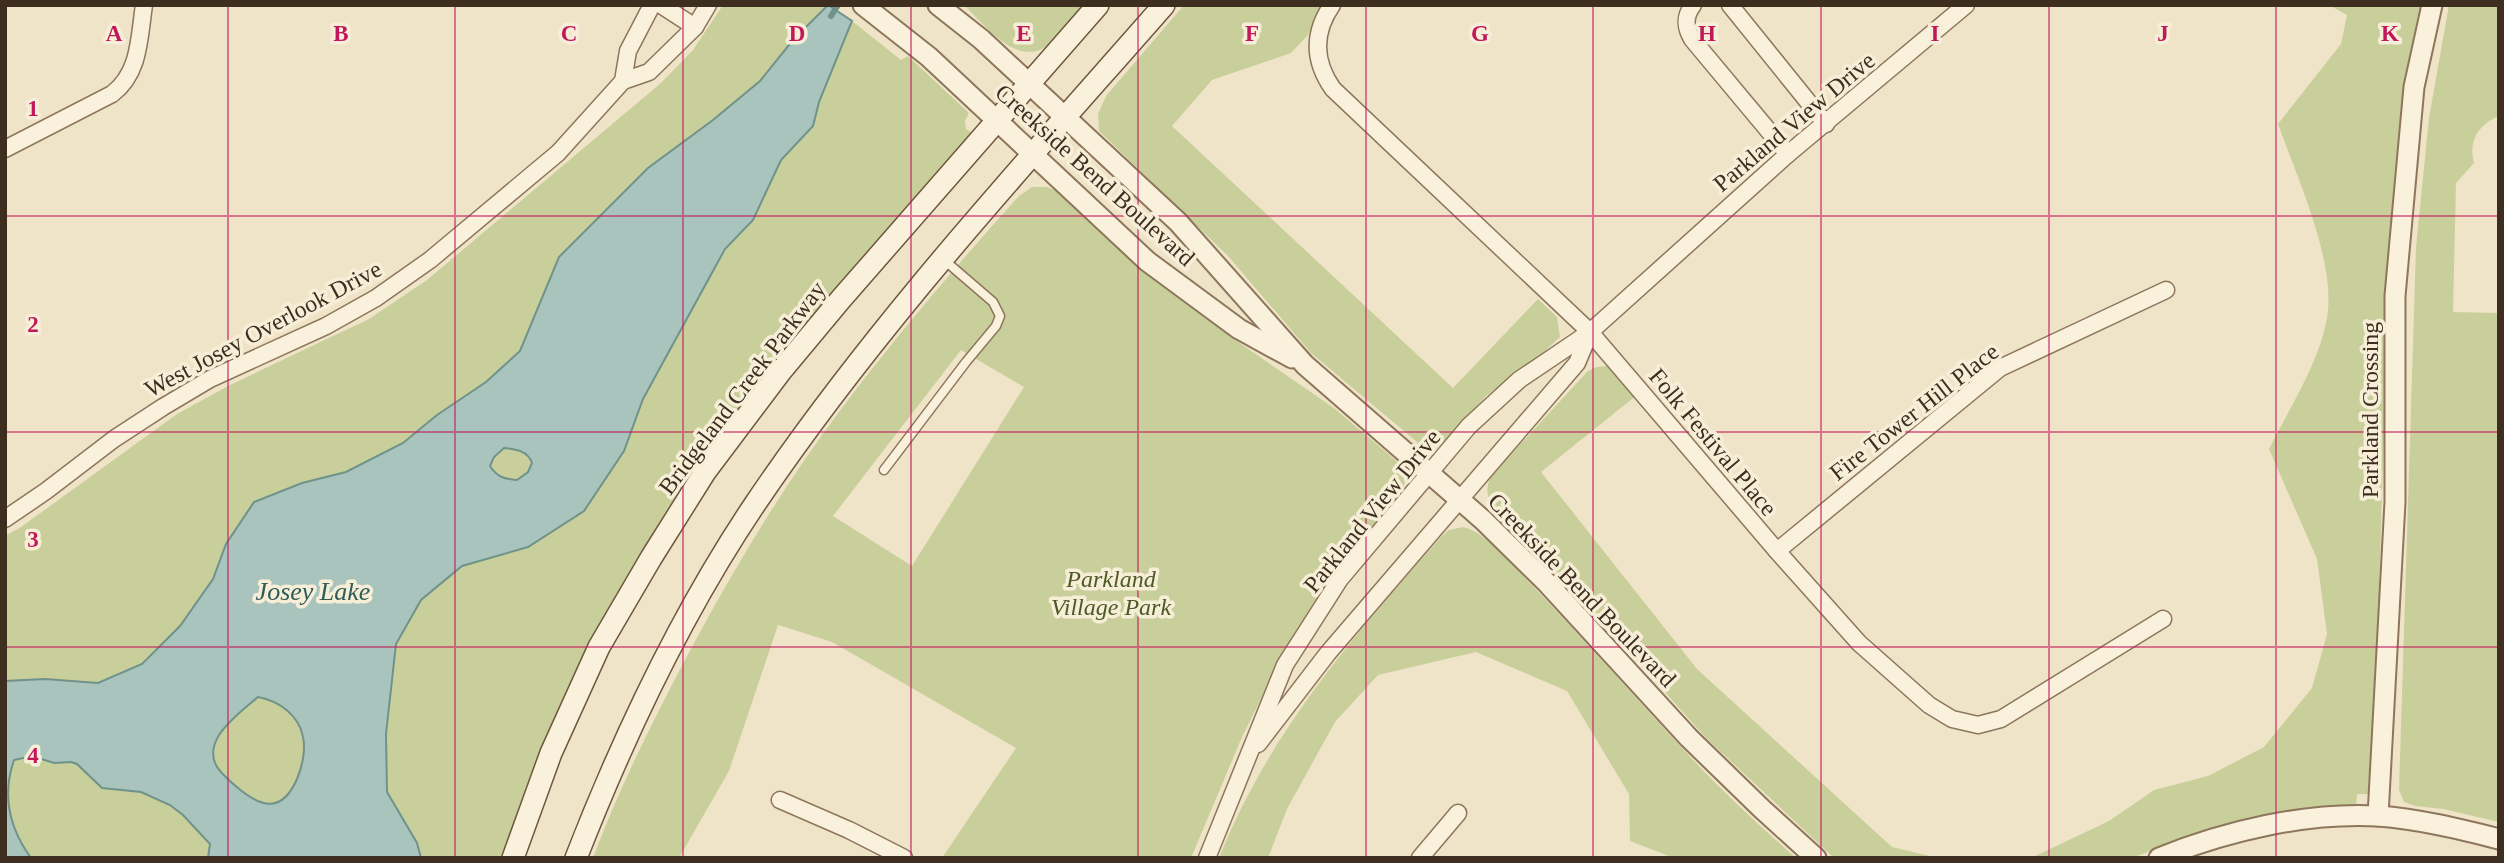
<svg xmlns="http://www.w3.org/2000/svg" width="2504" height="863" font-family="Georgia,serif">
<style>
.green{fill:#c9cf9b;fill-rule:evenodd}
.water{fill:#a9c4bc;stroke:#6f938a;stroke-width:2;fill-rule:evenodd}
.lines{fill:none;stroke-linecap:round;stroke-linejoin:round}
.stream{stroke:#6f938a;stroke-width:6}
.service-casing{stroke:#8d765c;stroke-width:11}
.minor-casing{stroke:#8d765c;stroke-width:19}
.tertiary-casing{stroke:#8d765c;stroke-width:23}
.secondary-casing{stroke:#6f573f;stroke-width:24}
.service{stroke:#faf1dc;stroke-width:8}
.minor{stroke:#faf1dc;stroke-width:16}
.tertiary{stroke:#faf1dc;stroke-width:19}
.secondary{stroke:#faf1dc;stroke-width:21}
.grid{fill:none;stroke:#c2185b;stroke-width:2;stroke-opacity:0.55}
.labels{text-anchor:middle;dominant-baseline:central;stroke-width:7;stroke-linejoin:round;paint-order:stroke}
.street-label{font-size:24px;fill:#3d2e20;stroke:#f7eed8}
.park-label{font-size:24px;font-style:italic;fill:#4d5a26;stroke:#f7eed8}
.water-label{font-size:26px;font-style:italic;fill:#2f5d5a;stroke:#f7eed8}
.grid-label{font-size:23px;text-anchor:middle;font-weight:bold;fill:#c2185b;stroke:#f7eed8;stroke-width:7;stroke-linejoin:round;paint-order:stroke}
</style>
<rect width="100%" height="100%" fill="#f0e4c8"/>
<!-- green -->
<g class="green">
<polygon points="723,5 828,5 793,40 760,81 713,120 648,168 559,257 520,351 486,382 437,415 403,443 346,472 302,483 254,502 226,544 213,579 180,626 142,664 98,683 45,679 5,681 5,536 21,527 177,414 230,385 369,319 427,280 661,83 693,50"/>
<path d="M964,5H1084C1072,19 1059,41 1042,49C1012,63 982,22 964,5Z"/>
<polygon points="1184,5 1321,5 1308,35 1291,53 1212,80 1172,126 1453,388 1538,299 1557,317 1560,337 1534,361 1486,396 1442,445 1423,447 1311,353 1228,256 1099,131 1098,114 1106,96"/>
<path d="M2329,5H2422L2400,136L2392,219L2388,301L2373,787L2369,794H2357L2356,805L2295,810L2246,819L2199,832L2132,858H2031L2109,821L2154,790L2208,776L2264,747L2312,688L2327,634L2317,559L2269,449C2290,407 2323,357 2328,310C2333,255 2297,177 2278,124L2341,44L2347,15Z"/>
<path d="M2449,5H2499V116C2479,124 2468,141 2474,163L2456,183L2453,312L2499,313V822L2443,809L2415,806L2404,802L2399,790L2416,247L2429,118Z"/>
<polygon points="852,21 901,60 908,56 969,113 965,121 966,129 971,132 964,145 765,378 559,721 519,809 502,858 421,858 417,843 387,792 386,734 396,644 421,600 462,566 528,547 624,451 643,399 704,285 726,249 753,220 781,160 813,126 819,102"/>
<path d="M1032,187H1047L1060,192L1106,238L1181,299L1241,344L1334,408L1400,464L1406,475L1403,490L1396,501L1276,669L1242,737L1191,858H942L1016,748L832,642L778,625L729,771L679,858H593C616,796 645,737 675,679C723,587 776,496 839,412C895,337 956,266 1019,196ZM961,350L1024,387L912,566L833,516Z"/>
<path d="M1606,366L1615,370L1637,395L1541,472L1697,669L1892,847L1938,858H1834L1706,738L1571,587L1493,509C1487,496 1485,489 1491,476L1587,372L1596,367Z"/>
<path d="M504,448C516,449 528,451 532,463L529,472L517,480C504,479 497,477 490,466L494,457Z"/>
<path d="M1463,527C1486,532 1511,564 1528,581C1585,640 1639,702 1695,762C1727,796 1761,827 1796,858H1674L1630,841L1629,794L1567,691L1476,652L1378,675L1335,722L1287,809L1268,858H1219C1270,731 1352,638 1441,537L1449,530Z"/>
<path d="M258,697C280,702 299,714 303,737C308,761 295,806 265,805C256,805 222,778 217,771C212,760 213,750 217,739C224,722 245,709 258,697Z"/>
<path d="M32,756L54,763L71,762L77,764L102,788L141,792L170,805L183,815L210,845L208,858H31C9,828 2,795 14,760Z"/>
</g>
<!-- water -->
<path class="water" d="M828,5L852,21L819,102L813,126L781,160L753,220L725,249L643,399L624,451L584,511L528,547L462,566L421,600L396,644L386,734L387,792L417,843L421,858H208L210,844L183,815L170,805L141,792L102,788L77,764L71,762L54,763L32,756L14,760C2,795 9,828 31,858H5V681L45,679L98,683L142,664L180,626L213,579L226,544L254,502L302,483L346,472L403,443L437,415L486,382L520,351L559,257L648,168L713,120L760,81L793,40ZM504,448C516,449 528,451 532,463L528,472L517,480C504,479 497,477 490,466L494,457ZM258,697C279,701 299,715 303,737C306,750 302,767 297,779C282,813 262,808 238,788C220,773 204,760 219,735C229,720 245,708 258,697Z"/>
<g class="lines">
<!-- stream -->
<polyline class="stream" points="831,16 838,5"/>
<!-- service casing -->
<g class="service-casing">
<polyline id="service" points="884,470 966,362 996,326 1000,316 993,302 943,259"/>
</g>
<!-- minor casing -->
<g class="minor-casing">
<g id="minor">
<polyline points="661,5 695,27"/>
<path d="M1332,5C1312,34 1314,62 1333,89L1590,332L1777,551L1859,643L1929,705L1952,719L1978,725L2001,719L2163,619"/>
<path d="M1693,5C1684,17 1685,27 1692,39L1788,154"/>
<polyline points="1730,5 1826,124"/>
<polyline points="623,81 628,51 652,5"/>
<path d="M5,149L112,94C140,73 139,38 144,5"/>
<polyline points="5,519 46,491 114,439 163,407 210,379 326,326 376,298 430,260 558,153 623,81 649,72 695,27 708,5"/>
<polyline points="1777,551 2000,368 2166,290"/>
<polyline points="1258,744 1328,653 1577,363 1590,332"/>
<polyline points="780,800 849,830 904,858"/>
<polyline points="1207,858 1285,665 1340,579 1469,426 1519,380 1590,332 1788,154 1966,5"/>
<polyline points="1420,858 1458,813"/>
</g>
</g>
<!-- tertiary casing -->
<g class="tertiary-casing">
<g id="tertiary">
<polyline points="863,5 929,57 1147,261 1239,329 1292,358"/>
<polyline points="938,5 981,39 1178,222 1305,365 1483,520 1547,583 1689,738 1762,809 1816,858"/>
<polyline points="2378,816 2395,502 2395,296 2414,87 2432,5"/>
<path d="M2159,858C2226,831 2306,812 2378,816C2419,819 2460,829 2499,839"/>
</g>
</g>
<!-- secondary casing -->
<g class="secondary-casing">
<g id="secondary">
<polyline points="513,858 551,753 599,647 651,558 705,472 781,371 841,299 1098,5"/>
<path d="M576,858C624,735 681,614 755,504C875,326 1022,167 1164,5"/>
</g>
</g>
<!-- service -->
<use href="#service" class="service"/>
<!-- minor -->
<use href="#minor" class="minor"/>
<!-- tertiary -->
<use href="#tertiary" class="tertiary"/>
<!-- secondary -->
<use href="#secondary" class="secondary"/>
</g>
<!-- grid -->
<path class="grid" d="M228,5V858M455,5V858M683,5V858M911,5V858M1138,5V858M1366,5V858M1593,5V858M1821,5V858M2049,5V858M2276,5V858M5,216H2499M5,432H2499M5,647H2499"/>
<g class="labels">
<!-- street labels -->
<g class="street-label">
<text transform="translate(1794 122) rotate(-40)">Parkland View Drive</text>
<text transform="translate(1095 175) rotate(42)">Creekside Bend Boulevard</text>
<text transform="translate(263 329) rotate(-28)">West Josey Overlook Drive</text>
<text transform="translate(742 388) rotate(-53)">Bridgeland Creek Parkway</text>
<text transform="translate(2370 410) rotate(-90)">Parkland Crossing</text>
<text transform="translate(1914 412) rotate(-38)">Fire Tower Hill Place</text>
<text transform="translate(1713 442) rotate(50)">Folk Festival Place</text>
<text transform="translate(1372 511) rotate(-51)">Parkland View Drive</text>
<text transform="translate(1582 590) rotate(46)">Creekside Bend Boulevard</text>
</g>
<!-- park labels -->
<g class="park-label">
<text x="1111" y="579">Parkland<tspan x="1111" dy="28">Village Park</tspan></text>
</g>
<!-- water labels -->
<g class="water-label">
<text x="313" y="591">Josey Lake</text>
</g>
</g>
<g class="grid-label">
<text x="114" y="41">A</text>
<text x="341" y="41">B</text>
<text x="569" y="41">C</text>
<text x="797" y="41">D</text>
<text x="1024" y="41">E</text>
<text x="1252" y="41">F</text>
<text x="1480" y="41">G</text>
<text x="1707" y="41">H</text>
<text x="1935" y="41">I</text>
<text x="2163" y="41">J</text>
<text x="2390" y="41">K</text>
<text x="33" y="116">1</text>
<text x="33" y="332">2</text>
<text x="33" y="547">3</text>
<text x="33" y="763">4</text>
</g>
<!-- border -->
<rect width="2504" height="863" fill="none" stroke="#3d2e20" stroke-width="14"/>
</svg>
